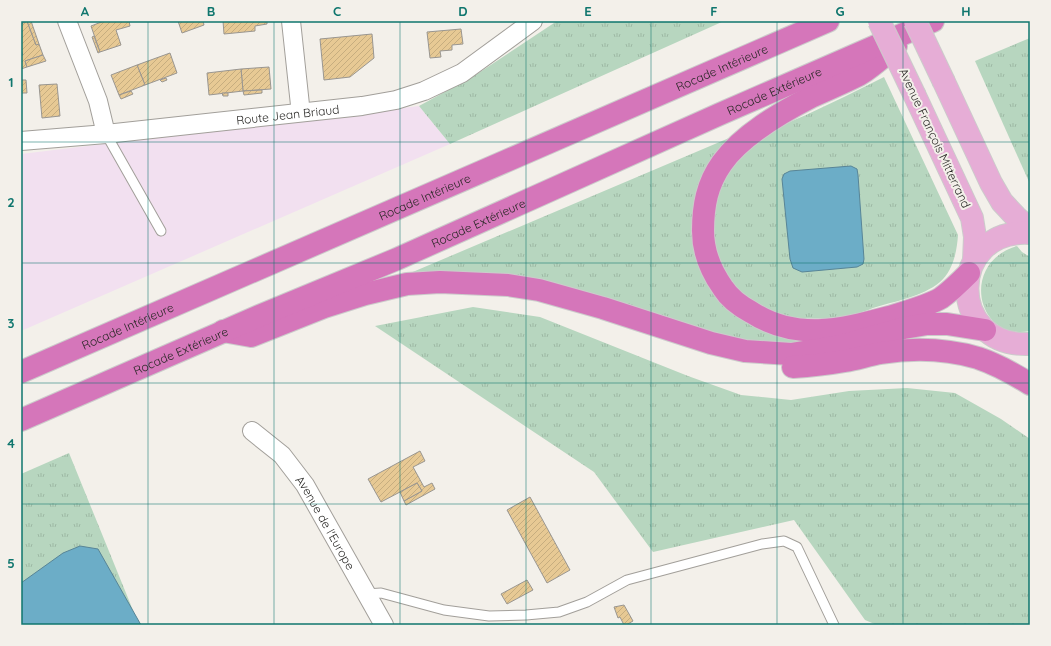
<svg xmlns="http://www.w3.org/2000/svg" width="1051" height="646" font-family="Quicksand,sans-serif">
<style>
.commercial{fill:#f2e0f0}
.grass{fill:url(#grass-tufts)}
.water{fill:#6cadc7;stroke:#588597}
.building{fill:url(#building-hatch);stroke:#999691}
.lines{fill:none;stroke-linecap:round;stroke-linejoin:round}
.lane-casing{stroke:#a29f9a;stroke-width:11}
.street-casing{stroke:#a29f9a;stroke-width:20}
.primary-casing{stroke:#cccbcb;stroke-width:24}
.highway-casing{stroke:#cccbcb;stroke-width:24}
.lane{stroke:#fff;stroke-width:9}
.street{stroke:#fff;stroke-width:18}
.primary{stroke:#e6add6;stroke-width:22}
.highway{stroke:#d576ba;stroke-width:22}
.primary-bridge-casing{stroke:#cccbcb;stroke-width:24;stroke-linecap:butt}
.primary-bridge{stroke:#e6add6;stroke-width:22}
.grid{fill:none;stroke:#0f766e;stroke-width:1;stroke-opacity:0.55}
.labels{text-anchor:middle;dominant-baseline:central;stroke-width:4;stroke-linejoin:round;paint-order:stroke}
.street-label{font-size:12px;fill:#292826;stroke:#f3f0ea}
.neatline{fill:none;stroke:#0f766e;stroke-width:1.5}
.grid-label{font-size:13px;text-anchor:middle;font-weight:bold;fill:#0f766e}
</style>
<defs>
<pattern id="grass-tufts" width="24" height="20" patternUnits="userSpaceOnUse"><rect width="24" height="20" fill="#b7d6bf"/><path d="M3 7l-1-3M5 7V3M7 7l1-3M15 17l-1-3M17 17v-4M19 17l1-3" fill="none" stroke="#9db8a4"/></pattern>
<pattern id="building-hatch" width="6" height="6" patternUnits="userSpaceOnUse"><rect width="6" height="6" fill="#e7c994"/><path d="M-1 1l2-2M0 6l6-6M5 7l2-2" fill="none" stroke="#c6ad7f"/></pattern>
</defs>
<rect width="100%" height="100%" fill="#f3f0ea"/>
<!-- commercial -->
<polygon class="commercial" points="419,106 450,144 21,331 21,154"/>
<!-- grass -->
<g class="grass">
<polygon points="557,21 724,21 450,144 419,106 474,76"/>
<polygon points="1030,38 1030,184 975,61"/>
<path d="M884,77L958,235C957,251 953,271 940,282C922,297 895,301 873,308C865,311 856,315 847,316C830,319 787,320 772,313C717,289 699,230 726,177C735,161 750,146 765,136C777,127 792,121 806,115C832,103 858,90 884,77Z"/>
<polygon points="729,138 712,161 694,208 691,231 696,256 722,301 829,337 796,345 767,345 408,274"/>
<path d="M1017,246L1022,252L1030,257V331C977,342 959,263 1017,246Z"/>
<polygon points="473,307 540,317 688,376 741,395 791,400 849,391 907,388 955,393 1001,419 1030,439 1030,625 877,625 865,620 794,520 653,552 594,472 375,326"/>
<polygon points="69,453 139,625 21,625 21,474"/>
</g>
<!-- water -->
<g class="water">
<polygon points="851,166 857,169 858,175 864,259 863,264 857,267 802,272 793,268 790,259 782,179 784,174 790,171"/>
<polygon points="80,546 98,549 141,625 21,625 21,583 63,553"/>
</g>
<!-- building -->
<g class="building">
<polygon points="27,21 36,45 39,44 43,55 25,61 27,67 21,69 21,55 23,55 21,50 21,24"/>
<polygon points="27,21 31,21 39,44 36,45"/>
<polygon points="104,21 129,21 130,26 116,30 121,45 100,52 91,26"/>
<polygon points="178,21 203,21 204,25 182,33"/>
<polygon points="223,21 267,21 267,24 255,26 255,31 224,34"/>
<polygon points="461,29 463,44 452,45 452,50 440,51 441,57 430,58 427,32"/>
<polygon points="372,34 374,58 350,77 324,80 320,39"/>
<polygon points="94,36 100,52 98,53 92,37"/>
<polygon points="170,53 177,73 145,85 137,65"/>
<polygon points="43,55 46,61 27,67 25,61"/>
<polygon points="137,65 145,85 119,95 111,75"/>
<polygon points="269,67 271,89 243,91 241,69"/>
<polygon points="241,69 243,91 209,95 207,73"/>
<polygon points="166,78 167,80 162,82 160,80"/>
<polygon points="21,80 26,80 27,93 21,93"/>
<polygon points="57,84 60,116 42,118 39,85"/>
<polygon points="262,90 262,93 244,95 243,91"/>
<polygon points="131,91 133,94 121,99 119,95"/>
<polygon points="222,93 228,93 228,96 223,96"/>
<polygon points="420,451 425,461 413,467 424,487 432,483 435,489 406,505 404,501 422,491 417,483 381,502 368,479"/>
<polygon points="417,483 422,491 404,501 400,492"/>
<polygon points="530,497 570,570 547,583 507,510"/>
<polygon points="527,580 533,590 507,604 501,594"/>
<polygon points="624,605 633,621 626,625 624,625 620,617 618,618 614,607"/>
</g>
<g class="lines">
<!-- lane casing -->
<g class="lane-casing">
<g id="lane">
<polyline points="106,134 161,231"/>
<polyline points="366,594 381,593 444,610 489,616 526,615 559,612 587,602 627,580 762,544 784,541 797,547 834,625"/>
</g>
</g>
<!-- street casing -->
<g class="street-casing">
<g id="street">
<polyline points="67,21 98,101 106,134"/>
<polyline points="291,21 300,105 300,112"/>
<path id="s1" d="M21,141L106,134L362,106L396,100L424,91L462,73L533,21"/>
<path id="s2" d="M252,431L282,455L305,485L384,625"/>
</g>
</g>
<!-- primary casing -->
<g class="primary-casing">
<g id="primary">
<polyline points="944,82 991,183 1002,202 1016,217 1030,229"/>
<polyline points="915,96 972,218 975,237 974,260"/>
<path d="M1030,233C947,228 946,348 1030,344"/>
</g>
</g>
<!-- highway casing -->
<g class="highway-casing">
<g id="highway">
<path d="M896,46C884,56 872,67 859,75C843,83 827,90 811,97C780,113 742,135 722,163C707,184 703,206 703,231C703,252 711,271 723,288C730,299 740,306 751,312C796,341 840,330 889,317C902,313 930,305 941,298C951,291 960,282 969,273"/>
<polyline points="223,331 251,336 324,307 365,294 407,284 440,282 508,285 539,290 603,308 711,343 745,351 791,354 840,346 904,328 927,324 947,324 985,330"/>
<path d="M793,367C810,366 828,364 845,361C857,359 869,355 881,353C912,348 947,349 978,358C996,364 1014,374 1030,384"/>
<path id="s3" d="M21,372L828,21"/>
<path id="s4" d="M21,420L259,316L397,259L720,114L933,21"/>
</g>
</g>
<!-- lane -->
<use href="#lane" class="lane"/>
<!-- street -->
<use href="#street" class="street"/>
<!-- primary -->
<use href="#primary" class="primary"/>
<!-- highway -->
<use href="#highway" class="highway"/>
<!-- primary-bridge casing -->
<g class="primary-bridge-casing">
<g id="primary-bridge">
<polyline points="879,21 915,96"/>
<polyline points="915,21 944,82"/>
</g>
</g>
<!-- primary-bridge -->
<use href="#primary-bridge" class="primary-bridge"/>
</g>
<!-- grid -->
<path class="grid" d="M148,21V625M274,21V625M400,21V625M526,21V625M651,21V625M777,21V625M903,21V625M21,142H1030M21,263H1030M21,383H1030M21,504H1030"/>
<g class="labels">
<!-- street labels -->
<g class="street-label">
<text stroke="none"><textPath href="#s3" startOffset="764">Rocade Intérieure</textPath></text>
<text stroke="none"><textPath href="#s4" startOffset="822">Rocade Extérieure</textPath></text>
<text stroke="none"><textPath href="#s1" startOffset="268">Route Jean Briaud</textPath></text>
<text transform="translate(935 138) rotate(65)">Avenue François Mitterrand</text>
<text stroke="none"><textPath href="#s3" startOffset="440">Rocade Intérieure</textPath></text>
<text stroke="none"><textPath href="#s4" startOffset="498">Rocade Extérieure</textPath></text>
<text stroke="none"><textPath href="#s3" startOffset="116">Rocade Intérieure</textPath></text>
<text stroke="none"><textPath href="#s4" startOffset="174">Rocade Extérieure</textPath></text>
<text stroke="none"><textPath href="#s2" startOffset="119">Avenue de l'Europe</textPath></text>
</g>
</g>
<!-- border -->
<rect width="1051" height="646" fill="none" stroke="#f3f0ea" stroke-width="44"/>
<rect x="22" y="22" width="1007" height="602" class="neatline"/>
<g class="grid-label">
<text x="85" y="16">A</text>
<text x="211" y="16">B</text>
<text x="337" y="16">C</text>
<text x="463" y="16">D</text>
<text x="588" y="16">E</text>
<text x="714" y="16">F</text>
<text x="840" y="16">G</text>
<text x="966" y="16">H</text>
<text x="11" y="87">1</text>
<text x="11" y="207">2</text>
<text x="11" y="328">3</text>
<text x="11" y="448">4</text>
<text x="11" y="568">5</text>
</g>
</svg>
